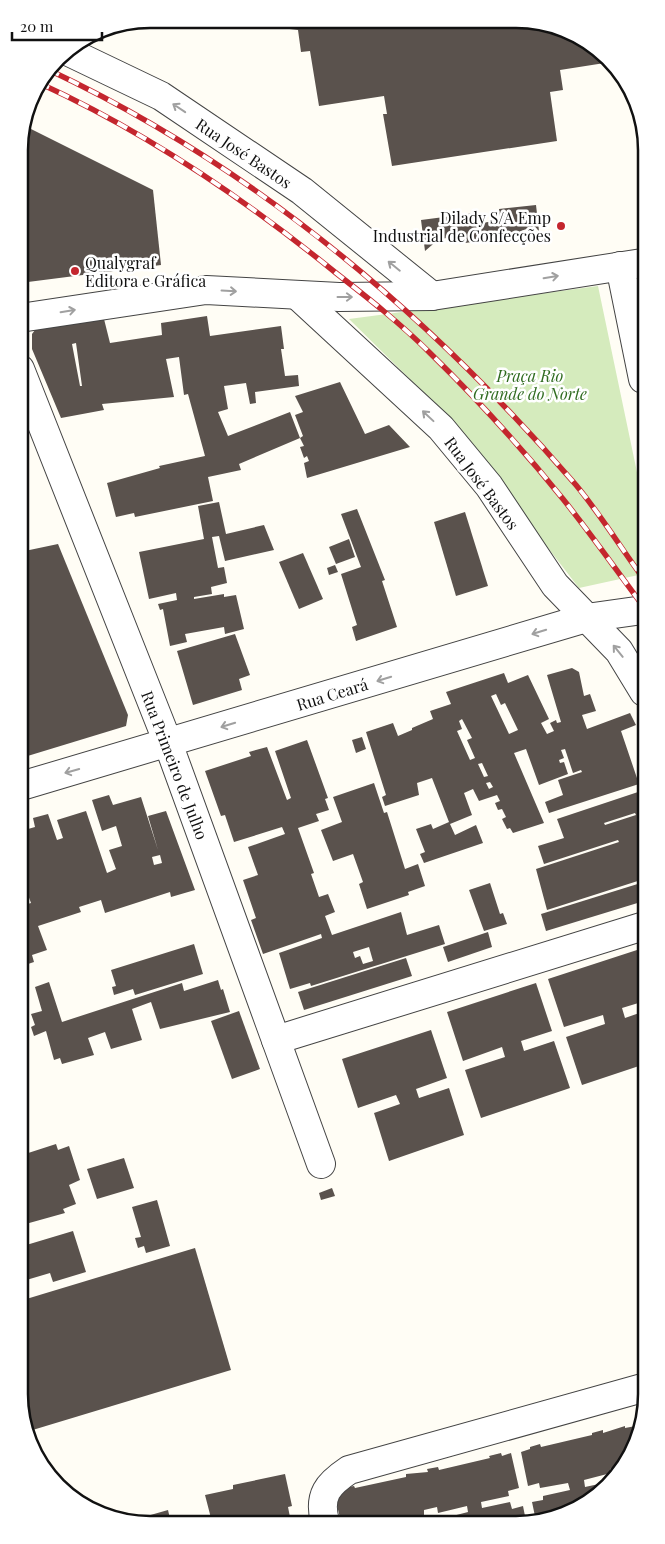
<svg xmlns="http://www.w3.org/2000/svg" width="665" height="1544" font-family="'Playfair Display',serif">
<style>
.green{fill:#d5ebbd}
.building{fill:#5a524d;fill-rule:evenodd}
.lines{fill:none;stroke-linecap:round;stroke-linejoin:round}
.street-casing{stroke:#444;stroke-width:30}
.street{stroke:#fff;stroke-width:28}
.rail-casing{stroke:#c4262e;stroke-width:5.5}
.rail{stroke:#fff;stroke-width:4;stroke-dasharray:11;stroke-linecap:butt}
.oneway{stroke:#a0a0a0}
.poi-dot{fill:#c4262e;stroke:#fff;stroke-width:2}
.labels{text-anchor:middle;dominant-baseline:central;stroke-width:5;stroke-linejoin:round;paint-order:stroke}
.street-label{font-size:16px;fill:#111;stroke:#fff}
.poi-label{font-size:16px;fill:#111;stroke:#fff;text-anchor:end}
.park-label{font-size:16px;font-style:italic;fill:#2f6b1f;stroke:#fff}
.rim{fill:none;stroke:#111;stroke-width:2.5}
</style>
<rect width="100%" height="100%" fill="#fffdf5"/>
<!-- green -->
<polygon class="green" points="598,286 643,501 643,574 579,588 504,491 423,392 349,319"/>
<!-- building -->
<g class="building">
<polygon points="149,19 155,19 109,34 99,29"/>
<polygon points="268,19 541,21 608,57 611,62 560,70 563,90 550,92 557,141 392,166 383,114 387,114 384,96 319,106 310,51 301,52 298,30 281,28 280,22 269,24"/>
<polygon points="23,125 153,190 161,265 20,283 19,141"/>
<polygon points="536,205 539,231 534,226 516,233 515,236 465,243 456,239 455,237 439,239 425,251 421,220 475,213 476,224 500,220 499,209"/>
<path d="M207,316L210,336L281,326L284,349H281L285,376L298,375L299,386L255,392L256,403L250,404L246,383L224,386L228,409L218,412L228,436L290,412L300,438L303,436L295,415L303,412L295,396L340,382L365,434L389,425L410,447L307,478L304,463L309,461L307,456L304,458L300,447L304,446L300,438L239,464L241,470L208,477L213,501L135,517L134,513L116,517L107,483L160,468L159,466L205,456L188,394L184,395L179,357L166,359L174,397L102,404L104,410L61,418L32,349V334L35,330L104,319L110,343L162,335L161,323ZM76,343L82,386H80L72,344Z"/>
<polygon points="20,502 25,517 20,518"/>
<polygon points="219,502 226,534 264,525 274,550 225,561 219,536 212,537 218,568 224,567 227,583 211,587 212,594 194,597 194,599 224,594 224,597 236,595 244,629 225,634 224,627 185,634 187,642 170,646 163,609 160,610 158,604 177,600 176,593 149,599 139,552 204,539 198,506"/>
<polygon points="357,509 385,580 382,581 397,627 356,641 352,627 357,625 341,574 361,567 341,514"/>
<polygon points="465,512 488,586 456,596 434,522"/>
<polygon points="349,539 355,557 336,564 329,547"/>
<polygon points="58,544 128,715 126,726 21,758 20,552"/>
<polygon points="303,553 323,599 299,609 279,562"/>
<polygon points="335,565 338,572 329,575 327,568"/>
<polygon points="235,634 250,675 239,679 242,690 193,705 177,651"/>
<path d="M572,668L579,672L584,696L590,694L596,711L582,715L587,729L630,713L636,725L621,731L639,784L549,813L545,802L563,795L558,780L582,772L581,770L573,773L565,749L561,750L564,758L559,760L560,763L564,762L568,774L539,785L526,749L514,753L544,823L513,833L510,828L507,829L502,819L506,817L502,809L498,810L495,803L500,801L497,795L479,801L473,789L464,793L472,815L450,824L455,835L476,825L483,843L424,863L420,854L425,852L416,829L431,824L433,829L449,822L432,778L417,783L419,795L385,806L382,797L386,795L366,732L393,723L398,736L412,730V728L433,719L430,711L451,704L446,692L504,673L508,683L528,675L549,719L541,723L547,734L554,731L550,723L556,720L557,723L561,722L547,675ZM496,694L501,705L505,703L518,730L509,734L491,696ZM462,719L472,738L467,740L475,758L470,760L457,731L462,729L459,721ZM482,763L488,776L484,777L478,764ZM490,782L493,787L489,789L486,783Z"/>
<polygon points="362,737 366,749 356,753 352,740"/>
<path d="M307,740L328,798L325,799L329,810L316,814L319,821L298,828L314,873L311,874L319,897L328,894L335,912L325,916L332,935L401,912L407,935L439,925L445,944L311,986L310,983L290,989L279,953L322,938L321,934L263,954L251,920L256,918L243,880L258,875L248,847L285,834L282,827L234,842L225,815L221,816L205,771L251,756L249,752L267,747L287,800L291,798L275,751ZM369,947L373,961L363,964L360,956L355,958L353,952Z"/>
<polygon points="374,783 384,813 387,812 405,869 418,864 425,886 408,892 409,895 367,909 359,884 363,882 353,854 333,861 321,830 342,822 333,797"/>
<path d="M641,791L644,800V879L547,910L536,869L619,842L618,840L544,864L538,846L564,838L557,819ZM635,813L636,815L605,825L604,823Z"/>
<path d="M109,795L113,805L141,797L158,850L148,816L166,811L195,890L171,897L170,892L105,913L101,900L79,907L81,912L38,926L47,950L32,955L34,962L22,966L21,906L31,903L24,884L21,885V831L35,827L33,818L48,814L57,840L63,838L57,820L86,811L107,873L116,869L109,850L122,846L116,826L102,831L92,800ZM160,855L162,863L154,865L152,857Z"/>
<polygon points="644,882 644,901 546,931 541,914"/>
<polygon points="490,883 500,914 503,913 507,924 484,931 469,890"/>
<polygon points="488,932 492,947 448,962 443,947"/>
<polygon points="194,944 203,974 135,995 133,989 114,995 112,987 116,986 111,970"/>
<polygon points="637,950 645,974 645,1001 622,1008 625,1018 645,1011 645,1064 582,1085 566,1037 605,1024 603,1015 564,1027 548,979"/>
<polygon points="406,958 412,976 304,1010 298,992"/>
<polygon points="218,980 221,990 223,989 230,1012 160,1029 151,1002 132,1009 142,1040 111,1049 105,1032 88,1038 94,1055 62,1064 60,1058 54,1060 46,1031 34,1036 31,1027 35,1025 31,1014 42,1011 35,987 49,982 62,1022 182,983 184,991"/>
<polygon points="536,983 552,1031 521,1041 524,1051 554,1041 570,1088 481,1118 465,1070 505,1057 502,1047 463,1061 447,1012"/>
<polygon points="239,1011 260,1069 232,1079 211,1021"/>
<polygon points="431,1030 447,1078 416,1089 419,1098 449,1088 464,1135 389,1161 374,1113 400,1104 396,1095 358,1108 342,1059"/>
<polygon points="24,1039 28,1050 22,1052 22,1040"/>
<polygon points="56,1144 58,1150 69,1146 80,1180 69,1185 76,1204 63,1209 65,1213 22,1225 22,1155"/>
<polygon points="124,1158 134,1188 97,1199 87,1169"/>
<polygon points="332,1188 335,1196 321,1200 319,1193"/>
<polygon points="157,1200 170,1246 146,1253 144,1246 138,1248 135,1238 141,1237 132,1207"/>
<polygon points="73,1231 86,1272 53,1282 50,1273 23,1281 23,1246"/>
<polygon points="195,1248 231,1370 26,1432 23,1428 23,1300"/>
<polygon points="641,1425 636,1444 623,1466 610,1469 611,1473 584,1480 585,1487 613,1481 549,1521 536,1521 532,1502 543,1500 543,1496 570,1490 568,1483 540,1488 539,1483 528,1486 521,1452 530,1449 530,1447 540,1444 541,1447 592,1435 592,1433 603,1430 603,1433 625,1426 625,1428"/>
<polygon points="501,1453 502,1456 511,1453 519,1488 508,1491 509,1496 481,1502 482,1508 510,1502 512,1509 523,1506 526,1521 441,1521 441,1519 468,1512 467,1506 438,1513 437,1507 424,1510 424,1515 396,1522 341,1522 334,1493 344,1491 343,1488 354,1486 355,1488 406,1477 406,1474 428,1472 427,1469 438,1467 439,1470 490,1458 489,1456"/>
<polygon points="285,1474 292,1506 288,1507 291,1522 212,1522 205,1495 233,1489 233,1485"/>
<polygon points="168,1510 171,1523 141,1523 140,1518"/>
</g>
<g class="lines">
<!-- street casing -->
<g class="street-casing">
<g id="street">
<polyline points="65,50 161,96 302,191 432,296"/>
<polyline points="620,266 643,379"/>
<polyline points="297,295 441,428 489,486 555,585 619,651 644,692"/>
<polyline points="20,318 206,290 339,297 432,296 642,263"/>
<polyline points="20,369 168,743 321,1164"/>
<polyline points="21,786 586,618 643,610"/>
<polyline points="276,1040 644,926"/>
<path d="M325,1522C318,1495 328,1484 349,1470L646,1387"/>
</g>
</g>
<!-- street -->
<use href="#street" class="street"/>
<!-- rail casing -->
<g class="rail-casing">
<g id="rail">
<path d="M49,70C253,166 429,315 576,485C600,514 621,548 643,578"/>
<path d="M39,83C146,132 245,199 336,273C368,298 400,323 429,352C476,398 522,448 563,499C591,534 617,571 643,606"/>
</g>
</g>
<!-- rail -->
<use href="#rail" class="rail"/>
</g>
<!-- one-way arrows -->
<defs><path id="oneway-shaft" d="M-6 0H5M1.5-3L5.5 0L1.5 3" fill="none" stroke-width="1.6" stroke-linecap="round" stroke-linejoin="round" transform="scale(1.25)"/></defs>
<g class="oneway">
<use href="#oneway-shaft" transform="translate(179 108) rotate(-146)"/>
<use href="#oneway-shaft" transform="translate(394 266) rotate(-141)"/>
<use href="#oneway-shaft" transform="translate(551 277) rotate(-9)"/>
<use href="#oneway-shaft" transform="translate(229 291) rotate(3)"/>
<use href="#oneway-shaft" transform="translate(345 297)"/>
<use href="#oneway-shaft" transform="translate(68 311) rotate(-9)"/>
<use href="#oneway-shaft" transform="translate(428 416) rotate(-137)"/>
<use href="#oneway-shaft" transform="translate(539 632) rotate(163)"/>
<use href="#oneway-shaft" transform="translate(618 651) rotate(-129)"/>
<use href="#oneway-shaft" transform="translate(384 679) rotate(163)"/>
<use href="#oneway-shaft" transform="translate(228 725) rotate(163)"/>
<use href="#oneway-shaft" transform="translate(72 771) rotate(164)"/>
</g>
<!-- markers -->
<g class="poi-dot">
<circle cx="561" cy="226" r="5"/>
<circle cx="75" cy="271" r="5"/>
</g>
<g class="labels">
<!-- street labels -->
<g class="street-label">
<text transform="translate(244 153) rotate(34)">Rua José Bastos</text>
<text transform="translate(482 483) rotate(53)">Rua José Bastos</text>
<text transform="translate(332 694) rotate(-17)">Rua Ceará</text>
<text transform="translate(175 765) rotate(69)">Rua Primeiro de Julho</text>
</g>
<!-- poi labels -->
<g class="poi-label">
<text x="551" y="217">Dilady S/A Emp<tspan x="551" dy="18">Industrial de Confecções</tspan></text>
<text x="85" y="262" text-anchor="start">Qualygraf<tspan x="85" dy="18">Editora e Gráfica</tspan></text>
</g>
<!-- park labels -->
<g class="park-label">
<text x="530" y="375">Praça Rio<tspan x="530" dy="18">Grande do Norte</tspan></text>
</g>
</g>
<!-- crop -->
<path d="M0 0H665V1544H0ZM150 28H516A122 122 0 0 1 638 150V1394A122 122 0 0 1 516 1516H150A122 122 0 0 1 28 1394V150A122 122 0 0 1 150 28Z" fill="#fff" fill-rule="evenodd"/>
<path class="rim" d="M150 28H516A122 122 0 0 1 638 150V1394A122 122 0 0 1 516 1516H150A122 122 0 0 1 28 1394V150A122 122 0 0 1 150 28Z"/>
<!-- scale -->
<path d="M12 32v8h90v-8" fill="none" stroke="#111111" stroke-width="2.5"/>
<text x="20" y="32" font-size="15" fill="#111111" stroke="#ffffff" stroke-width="4" paint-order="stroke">20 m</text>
</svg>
